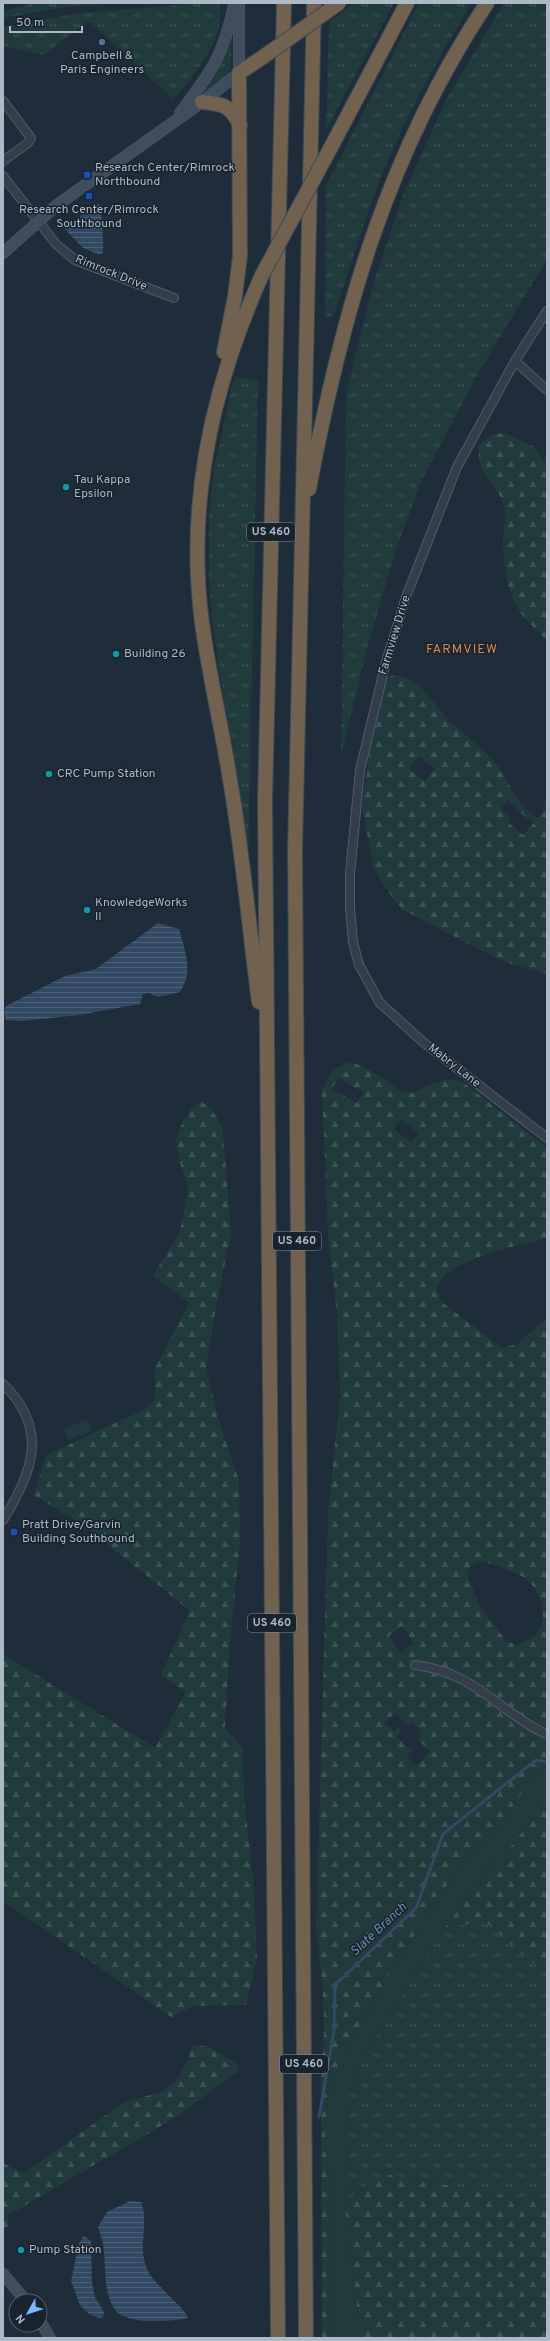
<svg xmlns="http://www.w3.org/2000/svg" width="550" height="2341" font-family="Overpass,sans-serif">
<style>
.grass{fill:url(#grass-tufts)}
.forest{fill:url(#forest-firs);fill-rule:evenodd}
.park{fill:#213a3b}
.water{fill:url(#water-rules)}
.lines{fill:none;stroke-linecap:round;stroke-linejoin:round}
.stream{stroke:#314962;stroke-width:3}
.street-casing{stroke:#505c68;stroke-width:10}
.secondary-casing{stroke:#505c68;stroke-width:12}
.highway-casing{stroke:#3d4954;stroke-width:16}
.street{stroke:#333e4a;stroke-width:8}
.secondary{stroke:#404d5d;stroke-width:11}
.highway{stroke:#71614f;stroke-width:14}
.highway-bridge-casing{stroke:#3d4954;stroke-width:16;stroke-linecap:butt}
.highway-bridge{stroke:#71614f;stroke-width:14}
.service-dot{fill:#5c6f8a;stroke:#18232e;stroke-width:1.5}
.transit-dot{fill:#1a4fb4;stroke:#18232e;stroke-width:1.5}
.culture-dot{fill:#0f9aa8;stroke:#18232e;stroke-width:1.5}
.labels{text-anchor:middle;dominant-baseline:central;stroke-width:3;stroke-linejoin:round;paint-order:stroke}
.shield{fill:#18232e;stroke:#808c99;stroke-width:1}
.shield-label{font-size:11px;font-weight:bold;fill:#adb9c7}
.poi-label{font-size:12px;fill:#adb9c7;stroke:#18232e;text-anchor:start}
.street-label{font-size:12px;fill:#adb9c7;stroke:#18232e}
.neighbourhood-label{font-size:13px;letter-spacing:1px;fill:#db8453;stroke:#18232e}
.water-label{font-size:13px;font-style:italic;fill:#6b8cad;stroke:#18232e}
</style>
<defs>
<pattern id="grass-tufts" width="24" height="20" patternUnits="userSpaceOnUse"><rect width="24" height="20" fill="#213a3b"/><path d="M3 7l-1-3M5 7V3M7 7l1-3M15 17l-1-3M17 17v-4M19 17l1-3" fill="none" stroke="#3f5456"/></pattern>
<pattern id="forest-firs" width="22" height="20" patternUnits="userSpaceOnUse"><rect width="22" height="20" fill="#213a3b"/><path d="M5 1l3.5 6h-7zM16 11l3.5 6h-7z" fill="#3f5456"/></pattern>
<pattern id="water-rules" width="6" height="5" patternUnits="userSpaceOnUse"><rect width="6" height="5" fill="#314962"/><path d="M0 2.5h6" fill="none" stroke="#4c6177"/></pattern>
</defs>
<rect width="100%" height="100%" fill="#1f2c3a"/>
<!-- grass -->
<g class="grass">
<polygon points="36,3 123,3 71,6 3,18 3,11"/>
<path d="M202,3H218C230,32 192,80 173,99L89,21L43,55L3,46V27L81,13Z"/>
<polygon points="354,3 394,3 326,130 329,22"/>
<path d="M419,3H472C436,61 403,121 378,185C361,227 350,270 335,312L331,317H327L325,313L326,186Z"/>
<polygon points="504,3 547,3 547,260 481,368 422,480 395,552 368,645 341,755 346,395 373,284 405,190 448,96"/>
<polygon points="232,31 231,67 228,74 196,98"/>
<polygon points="234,377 258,380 248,866 212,620 209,577 209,516 214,469"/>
<polygon points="473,1922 488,1924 497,1930 547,1975 547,2203 386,2174 360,2190 345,2205 335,2087 444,1929"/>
</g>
<!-- forest -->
<g class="forest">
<path d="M506,433L534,447L547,465V641C538,631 525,620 518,609C506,589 504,563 503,540C503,528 507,517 503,504C496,480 476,477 479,446L492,434Z"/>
<path d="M392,675C401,675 409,679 417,684C427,692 441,713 452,723C467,737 483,747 496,764C510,782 517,807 538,818L543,814L547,797V974L504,962L403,910L392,897L374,869L362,807L370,748L386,680ZM419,756L435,769L425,781L409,769ZM509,800L527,819L529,818L534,823L523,835L507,821L510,818L501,808Z"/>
<path d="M351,1062L365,1067L402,1091L414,1093L432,1083L450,1079L463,1082L547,1148V1238C523,1245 442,1260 437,1288C436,1293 440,1297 442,1302L502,1348L517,1344L547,1318V1975L488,1924L473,1923L444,1929L417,1944L349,2055L345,2205L373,2179L386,2174L547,2203V2338H322L321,2076C327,2025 323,1980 316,1929L328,1514L340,1396L337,1317L328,1233L322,1092C327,1076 333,1066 351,1062ZM338,1078L363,1092L357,1103L332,1089ZM401,1120L419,1133L411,1142L394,1129ZM483,1561C496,1566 511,1570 523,1577C541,1589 550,1616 536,1634C531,1639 524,1642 518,1645L506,1641L478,1603L467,1573L471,1565ZM402,1626L414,1643L400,1653L389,1636ZM395,1713L409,1726L412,1723L421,1731L418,1735L420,1737L418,1740L430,1751L416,1766L406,1757L414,1749L410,1746L408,1748L397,1737L401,1730L397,1727L394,1731L385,1723Z"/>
<path d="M202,1102C213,1110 219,1118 223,1131L231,1234L216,1307L206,1369L218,1418L239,1480L240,1544L230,1640L225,1728L243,1748L244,1796L254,1888L257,1959L246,2005L194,2006L171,2017L3,1901V1654L155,1748L186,1692L161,1675L190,1611L86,1527L34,1495L46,1455L145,1409L155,1399V1368L189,1303L153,1276L180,1231L188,1188L179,1160L176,1139L184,1118L195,1105Z"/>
<polygon points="193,2045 209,2047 237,2063 239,2070 178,2116 7,2216 10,2225 3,2229 3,2163 24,2173 123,2103 163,2091 178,2078 187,2062"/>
</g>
<!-- park -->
<g class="park">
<polygon points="87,1419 92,1431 69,1440 64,1429"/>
<polygon points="547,1758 547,1801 508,1850 484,1875 444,1929 366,2053 350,2092 345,2205 361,2338 329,2338 330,2191 325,2133 328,2092 346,2048 389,1974 461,1863 504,1819"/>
</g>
<!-- water -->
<g class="water">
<path d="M95,204H99C102,213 104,243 103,253L100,255L83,248L60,224L63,222L73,223Z"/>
<path d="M158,923L179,929C185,950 194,972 180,992L158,997L148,993L143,994L140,1004L79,1015L23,1021L6,1020L4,1013L6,1006L65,976L96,969Z"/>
<path d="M130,2201L141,2202C150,2224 136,2246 148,2271C155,2285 186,2310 188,2317L185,2319C166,2321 141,2324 123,2316C101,2306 107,2263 103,2245C102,2239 100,2233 98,2227L107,2212Z"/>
<polygon points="84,2236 91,2241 92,2282 95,2297 104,2312 103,2317 99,2318 89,2314 80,2305 71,2281 79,2243"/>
</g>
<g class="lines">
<!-- stream -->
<polyline class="stream" points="319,2117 334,2030 335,1985 416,1908 443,1834 536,1760 547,1762"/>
<!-- street casing -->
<g class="street-casing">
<g id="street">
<polyline points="3,101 31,138 28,143 3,161"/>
<polyline points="3,176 56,244 75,260 174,298"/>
<polyline points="547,311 515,361 457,467 406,597 386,662 360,770 350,873 350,908 353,942 359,965 380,1003 423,1042 547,1138"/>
<polyline points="515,361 547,390"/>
<path d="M3,1384C50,1429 32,1474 3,1520"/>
<path d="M415,1665C456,1670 478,1688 510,1712C522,1720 533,1729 547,1734"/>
</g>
</g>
<!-- secondary casing -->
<g class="secondary-casing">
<g id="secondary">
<path d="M180,113C211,72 223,57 234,5"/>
<polyline points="3,253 57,205 202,102 239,73 239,3"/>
<polyline points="3,2274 26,2301"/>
<polyline points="40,2321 50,2338"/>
</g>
</g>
<!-- highway casing -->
<g class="highway-casing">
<g id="highway">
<path d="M202,102C223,104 230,105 240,125"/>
<polyline points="330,149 407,3"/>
<polyline points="224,352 235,296 240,256 239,73 263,57"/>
<path d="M309,489C342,313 387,153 487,3"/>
<path d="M259,1002C249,928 243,854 230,780C222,728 209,675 202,623C186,502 213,384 262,275"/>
<polyline points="278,2338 265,800 284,3"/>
<polyline points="306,2338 295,850 314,3"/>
</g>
</g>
<!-- street -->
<use href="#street" class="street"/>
<!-- secondary -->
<use href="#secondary" class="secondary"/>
<!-- highway -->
<use href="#highway" class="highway"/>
<!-- highway-bridge casing -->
<g class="highway-bridge-casing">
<g id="highway-bridge">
<polyline points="263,57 339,3"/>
<polyline points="262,275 330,149"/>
</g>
</g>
<!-- highway-bridge -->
<use href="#highway-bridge" class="highway-bridge"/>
</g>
<!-- markers -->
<circle class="service-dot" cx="102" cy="42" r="4"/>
<g class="transit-dot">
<rect x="83" y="171" width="8" height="8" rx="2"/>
<rect x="85" y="192" width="8" height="8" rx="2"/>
<rect x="10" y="1528" width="8" height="8" rx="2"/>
</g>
<g class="culture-dot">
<circle cx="66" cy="487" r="4"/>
<circle cx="116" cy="654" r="4"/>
<circle cx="49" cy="774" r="4"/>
<circle cx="87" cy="910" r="4"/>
<circle cx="21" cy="2250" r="4"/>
</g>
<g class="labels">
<!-- shield labels -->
<g class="shield">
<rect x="247" y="523" width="48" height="18" rx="3"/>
<rect x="273" y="1232" width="48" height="18" rx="3"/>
<rect x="248" y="1614" width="48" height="18" rx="3"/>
<rect x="280" y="2055" width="48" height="18" rx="3"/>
</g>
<g class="shield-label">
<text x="271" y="532">US 460</text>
<text x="297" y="1241">US 460</text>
<text x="272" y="1623">US 460</text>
<text x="304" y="2064">US 460</text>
</g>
<!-- poi labels -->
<g class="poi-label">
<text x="102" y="56" text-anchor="middle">Campbell &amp;<tspan x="102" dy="14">Paris Engineers</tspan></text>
<text x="95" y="168">Research Center/Rimrock<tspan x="95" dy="14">Northbound</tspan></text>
<text x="89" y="210" text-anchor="middle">Research Center/Rimrock<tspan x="89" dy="14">Southbound</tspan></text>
<text x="74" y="480">Tau Kappa<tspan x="74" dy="14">Epsilon</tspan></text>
<text x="124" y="654">Building 26</text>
<text x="57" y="774">CRC Pump Station</text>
<text x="95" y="903">KnowledgeWorks<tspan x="95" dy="14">II</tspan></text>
<text x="22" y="1525">Pratt Drive/Garvin<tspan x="22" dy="14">Building Southbound</tspan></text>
<text x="29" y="2250">Pump Station</text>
</g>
<!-- street labels -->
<g class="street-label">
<text transform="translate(111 273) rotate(22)">Rimrock Drive</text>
<text transform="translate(395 635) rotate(-73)">Farmview Drive</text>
<text transform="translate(454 1066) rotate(38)">Mabry Lane</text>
</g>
<!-- neighbourhood labels -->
<g class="neighbourhood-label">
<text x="462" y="650">FARMVIEW</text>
</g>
<!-- water labels -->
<g class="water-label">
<text transform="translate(379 1930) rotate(-43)">Slate Branch</text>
</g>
</g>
<!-- border -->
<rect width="550" height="2341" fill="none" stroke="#adb9c7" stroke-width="8"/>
<!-- north arrow -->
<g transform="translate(28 2313) rotate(231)"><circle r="19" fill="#18232e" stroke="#545f6b"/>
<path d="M0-3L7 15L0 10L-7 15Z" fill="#7ab7ff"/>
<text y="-6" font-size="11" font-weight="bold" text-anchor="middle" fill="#adb9c7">N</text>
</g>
<!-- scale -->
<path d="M10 26v6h72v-6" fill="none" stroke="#adb9c7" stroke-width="2"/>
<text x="16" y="26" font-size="12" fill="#adb9c7" stroke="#18232e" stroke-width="3" paint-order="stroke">50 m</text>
</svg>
